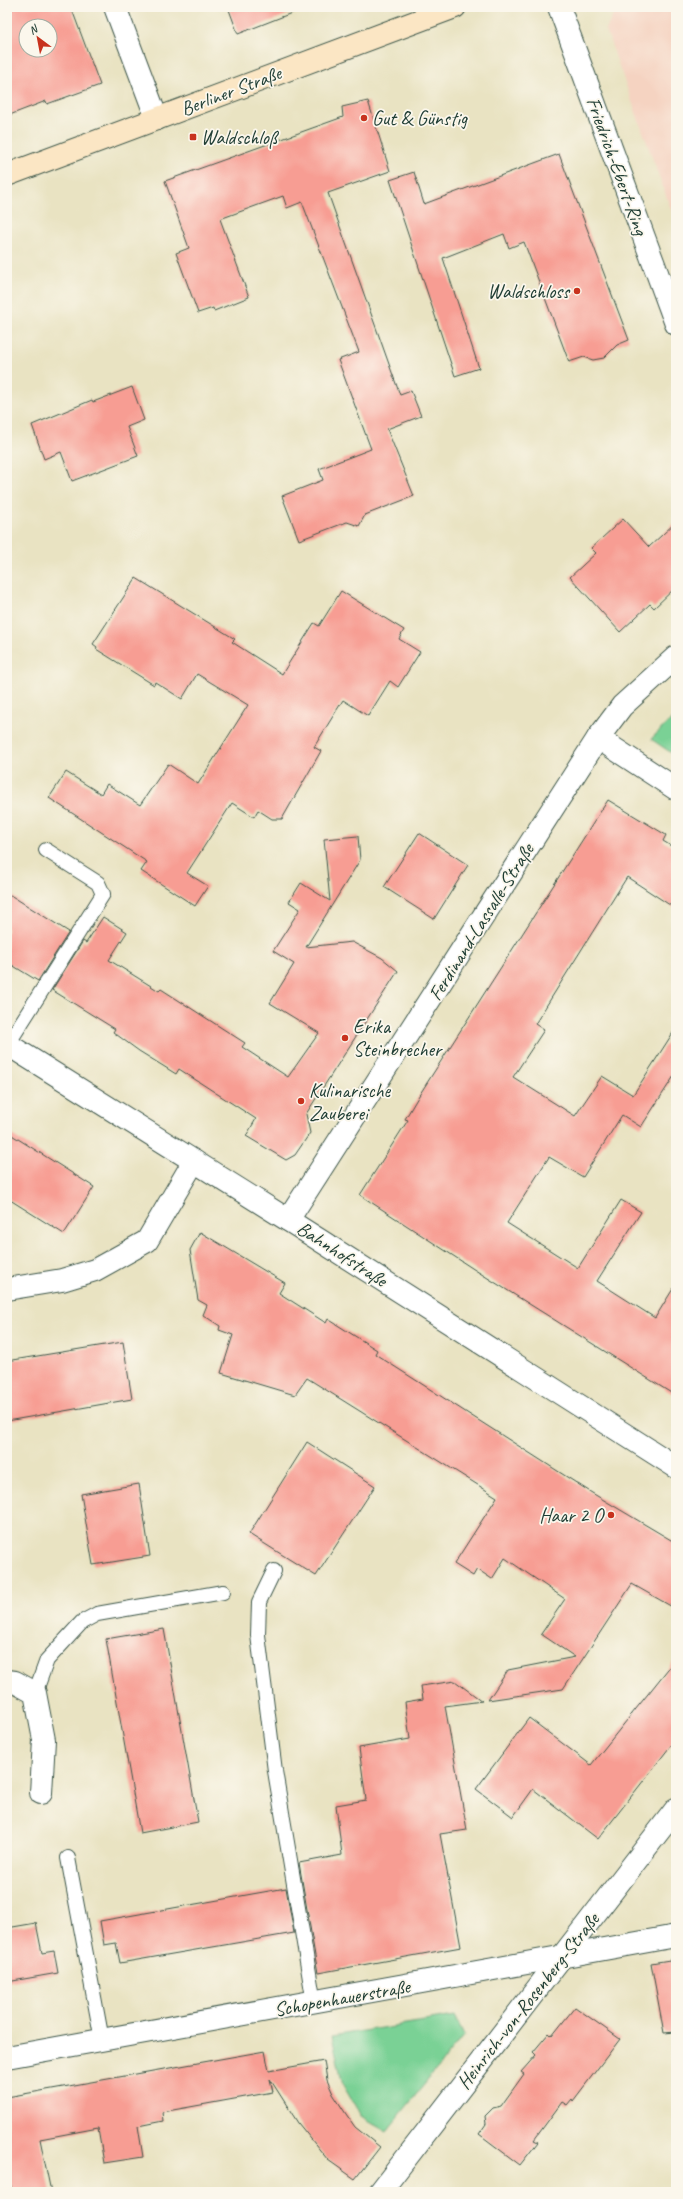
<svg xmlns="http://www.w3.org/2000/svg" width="683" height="2199" font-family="Caveat,sans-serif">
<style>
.built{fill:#f5d3c1}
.green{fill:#7ad195;stroke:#4c8764}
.building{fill:#f79d93;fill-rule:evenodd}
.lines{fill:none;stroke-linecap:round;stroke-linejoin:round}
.lane-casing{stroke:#3d5649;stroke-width:16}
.street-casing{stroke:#3d5649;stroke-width:24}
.secondary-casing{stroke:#3d5649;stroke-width:24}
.lane{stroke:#fff;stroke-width:14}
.street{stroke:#fff;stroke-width:22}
.secondary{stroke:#fbe6c4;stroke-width:22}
.poi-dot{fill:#c8321e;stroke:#fbf7ec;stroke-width:1.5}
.labels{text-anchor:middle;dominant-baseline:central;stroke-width:3.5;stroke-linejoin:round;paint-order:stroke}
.street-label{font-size:20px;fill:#1f3d34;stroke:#fbf7ec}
.poi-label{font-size:20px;fill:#1f3d34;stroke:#fbf7ec;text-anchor:start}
</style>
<rect width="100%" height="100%" fill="#fbf7ec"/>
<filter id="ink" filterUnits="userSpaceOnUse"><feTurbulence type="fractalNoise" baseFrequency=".025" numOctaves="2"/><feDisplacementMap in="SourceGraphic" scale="8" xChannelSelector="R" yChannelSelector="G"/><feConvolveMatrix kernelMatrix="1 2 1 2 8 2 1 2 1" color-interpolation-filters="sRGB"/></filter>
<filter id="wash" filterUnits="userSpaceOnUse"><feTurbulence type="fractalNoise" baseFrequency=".012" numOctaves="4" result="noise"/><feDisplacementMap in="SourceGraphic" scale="16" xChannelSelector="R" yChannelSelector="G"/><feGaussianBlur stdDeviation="0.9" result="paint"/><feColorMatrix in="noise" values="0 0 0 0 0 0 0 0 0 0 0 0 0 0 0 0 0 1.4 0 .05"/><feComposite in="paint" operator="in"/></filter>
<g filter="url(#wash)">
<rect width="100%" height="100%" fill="#e9e3c2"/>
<!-- built -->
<polygon class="built" points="617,7 676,7 676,223 606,30"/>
<!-- green -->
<g class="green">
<polygon points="676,715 676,756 651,739"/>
<polygon points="455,2016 464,2035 387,2131 361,2116 343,2085 332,2036"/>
</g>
<g id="blocks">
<!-- building -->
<g class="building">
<path d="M17,7H71L100,85L47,104L46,101L7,116V11ZM26,26H50V50H26Z"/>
<polygon points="228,7 302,7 302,9 238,34"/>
<polygon points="368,101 390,171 328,193 400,395 411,391 421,416 387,429 414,496 365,515 359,526 347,522 299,540 282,496 323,480 319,469 371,449 338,360 359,352 302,202 287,208 283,196 220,219 249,297 214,311 213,308 198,313 176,253 189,248 165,181 343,117 342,107"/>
<polygon points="559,154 629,340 617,345 604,358 593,360 584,357 569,362 524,242 509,248 504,234 443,258 479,368 455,376 390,180 414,172 424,204"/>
<polygon points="132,387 144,420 127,427 138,456 72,481 61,452 44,459 32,425 92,400 93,402"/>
<polygon points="623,519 649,547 676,522 676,587 654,608 650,604 620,632 570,577 596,553 591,548"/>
<polygon points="136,578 235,639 232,642 282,674 314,623 319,626 341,591 404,630 399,639 420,652 398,687 390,681 368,716 343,700 314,747 321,751 282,819 272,819 258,810 254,817 232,803 187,873 208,886 195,906 141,871 147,862 49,798 66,772 101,794 107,784 140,805 168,764 198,784 248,705 197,674 182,699 155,682 154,685 96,649 97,647 93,644"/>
<polygon points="608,800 666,835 663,841 676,849 676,909 627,877 535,1024 544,1030 513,1077 575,1116 602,1076 633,1095 676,1028 676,1073 641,1127 622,1115 583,1177 549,1157 507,1223 578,1268 621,1200 641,1212 597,1281 655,1318 676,1284 676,1396 475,1270 360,1195 408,1120 405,1119 418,1097"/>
<polygon points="419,833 468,865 434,919 384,887"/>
<polygon points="358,836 360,860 306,947 352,942 382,958 398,971 306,1114 310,1133 295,1155 286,1160 246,1136 256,1119 179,1069 176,1074 139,1051 113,1032 115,1029 52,990 83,941 86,943 103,917 127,932 109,960 159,991 161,989 245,1043 242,1047 288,1077 319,1033 270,1003 294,964 273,951 300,909 289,902 301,883 330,901 324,839"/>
<polygon points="7,893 69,932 38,981 7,962"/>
<polygon points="7,1132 94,1187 64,1234 7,1198"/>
<polygon points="200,1232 285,1283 279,1293 326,1323 328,1319 377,1350 375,1354 592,1493 676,1543 676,1609 632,1584 563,1689 488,1700 508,1670 575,1657 541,1634 565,1599 505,1558 492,1579 477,1569 473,1576 454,1564 497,1497 307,1378 295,1395 221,1373 233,1335 219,1330 220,1326 203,1315 207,1305 198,1300 190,1250"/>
<polygon points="123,1342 132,1399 7,1421 7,1361"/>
<polygon points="307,1442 375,1486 316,1576 249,1534"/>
<polygon points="139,1484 150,1556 93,1565 81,1494"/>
<polygon points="164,1629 198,1822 140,1833 106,1639"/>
<polygon points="676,1659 676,1739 598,1839 533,1789 513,1817 476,1789 529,1718 591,1765"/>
<polygon points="455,1681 482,1701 445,1706 467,1830 440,1834 461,1947 318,1973 299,1863 342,1855 336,1805 366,1800 359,1748 410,1739 405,1702 423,1699 421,1686"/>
<polygon points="286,1888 294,1933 120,1963 116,1943 104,1945 100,1921"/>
<polygon points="36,1923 42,1953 54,1951 58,1973 7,1982 7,1928"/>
<polygon points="676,1959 676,2032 664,2033 651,1963"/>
<polygon points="575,2007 620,2039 573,2101 572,2099 567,2105 562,2102 534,2140 538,2142 520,2165 479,2134 486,2124 485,2116 493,2108 501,2106 524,2074 521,2072 536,2055 533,2052 549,2033 552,2036"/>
<polygon points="265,2051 269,2071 324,2061 327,2080 333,2094 346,2114 355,2127 380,2147 355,2179 328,2160 298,2123 270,2079 273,2092 162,2112 163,2121 138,2126 143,2157 104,2163 98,2128 40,2139 51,2192 12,2192 7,2165 7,2097"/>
</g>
</g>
</g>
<g filter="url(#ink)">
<use href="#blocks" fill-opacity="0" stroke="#3d5649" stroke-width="1"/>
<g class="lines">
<!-- lane casing -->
<g class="lane-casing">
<g id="lane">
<polyline points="8,1044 103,894 98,883 46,850"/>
<polyline points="274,1571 259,1602 258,1635 275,1771 314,2003"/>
<polyline points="35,1693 47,1660 82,1622 97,1614 223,1592"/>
<polyline points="68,1858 102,2040"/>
</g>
</g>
<!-- street casing -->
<g class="street-casing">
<g id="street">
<polyline points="115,7 157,119"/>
<polyline points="559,7 676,324"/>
<polyline points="598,738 676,789"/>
<polyline points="7,1044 288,1220 676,1467"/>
<polyline points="288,1220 598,738 622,706 676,657"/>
<polyline points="7,1289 62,1280 95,1270 147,1241 194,1161"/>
<polyline points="7,1681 15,1682 35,1693 44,1740 41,1793"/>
<polyline points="7,2057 676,1936"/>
<polyline points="380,2192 676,1809"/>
</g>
</g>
<!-- secondary casing -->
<g class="secondary-casing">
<polyline id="secondary" points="7,175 455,7"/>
</g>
<!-- lane -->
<use href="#lane" class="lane"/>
<!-- street -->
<use href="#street" class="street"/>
<!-- secondary -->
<use href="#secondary" class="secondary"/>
</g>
</g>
<!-- markers -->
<g class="poi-dot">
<circle cx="364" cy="118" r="4"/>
<rect x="189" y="133" width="8" height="8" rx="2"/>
<circle cx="577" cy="291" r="4"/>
<circle cx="345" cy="1038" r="4"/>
<circle cx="301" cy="1101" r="4"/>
<circle cx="611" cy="1515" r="4"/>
</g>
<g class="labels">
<!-- street labels -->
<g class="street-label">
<text transform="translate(231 91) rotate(-21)">Berliner Straße</text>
<text transform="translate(617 166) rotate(70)">Friedrich-Ebert-Ring</text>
<text transform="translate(481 922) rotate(-58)">Ferdinand-Lassalle-Straße</text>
<text transform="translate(342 1254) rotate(33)">Bahnhofstraße</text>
<text transform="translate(342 1998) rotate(-10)">Schopenhauerstraße</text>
<text transform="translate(528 2001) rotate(-52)">Heinrich-von-Rosenberg-Straße</text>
</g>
<!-- poi labels -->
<g class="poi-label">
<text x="372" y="118">Gut &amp; Günstig</text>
<text x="201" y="137">Waldschloß</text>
<text x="569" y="291" text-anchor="end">Waldschloss</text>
<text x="353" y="1026">Erika<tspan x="353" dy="23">Steinbrecher</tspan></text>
<text x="309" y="1090">Kulinarische<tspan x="309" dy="23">Zauberei</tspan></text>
<text x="603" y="1515" text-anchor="end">Haar 2 O</text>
</g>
</g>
<!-- margin -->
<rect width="683" height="2199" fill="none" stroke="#fbf7ec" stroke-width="24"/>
<!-- north arrow -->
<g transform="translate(38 38) rotate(328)"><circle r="19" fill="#fbf7ec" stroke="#a3ada2"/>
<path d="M0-3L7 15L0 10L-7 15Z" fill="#c8321e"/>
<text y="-6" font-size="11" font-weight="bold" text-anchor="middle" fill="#1f3d34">N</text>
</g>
</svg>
